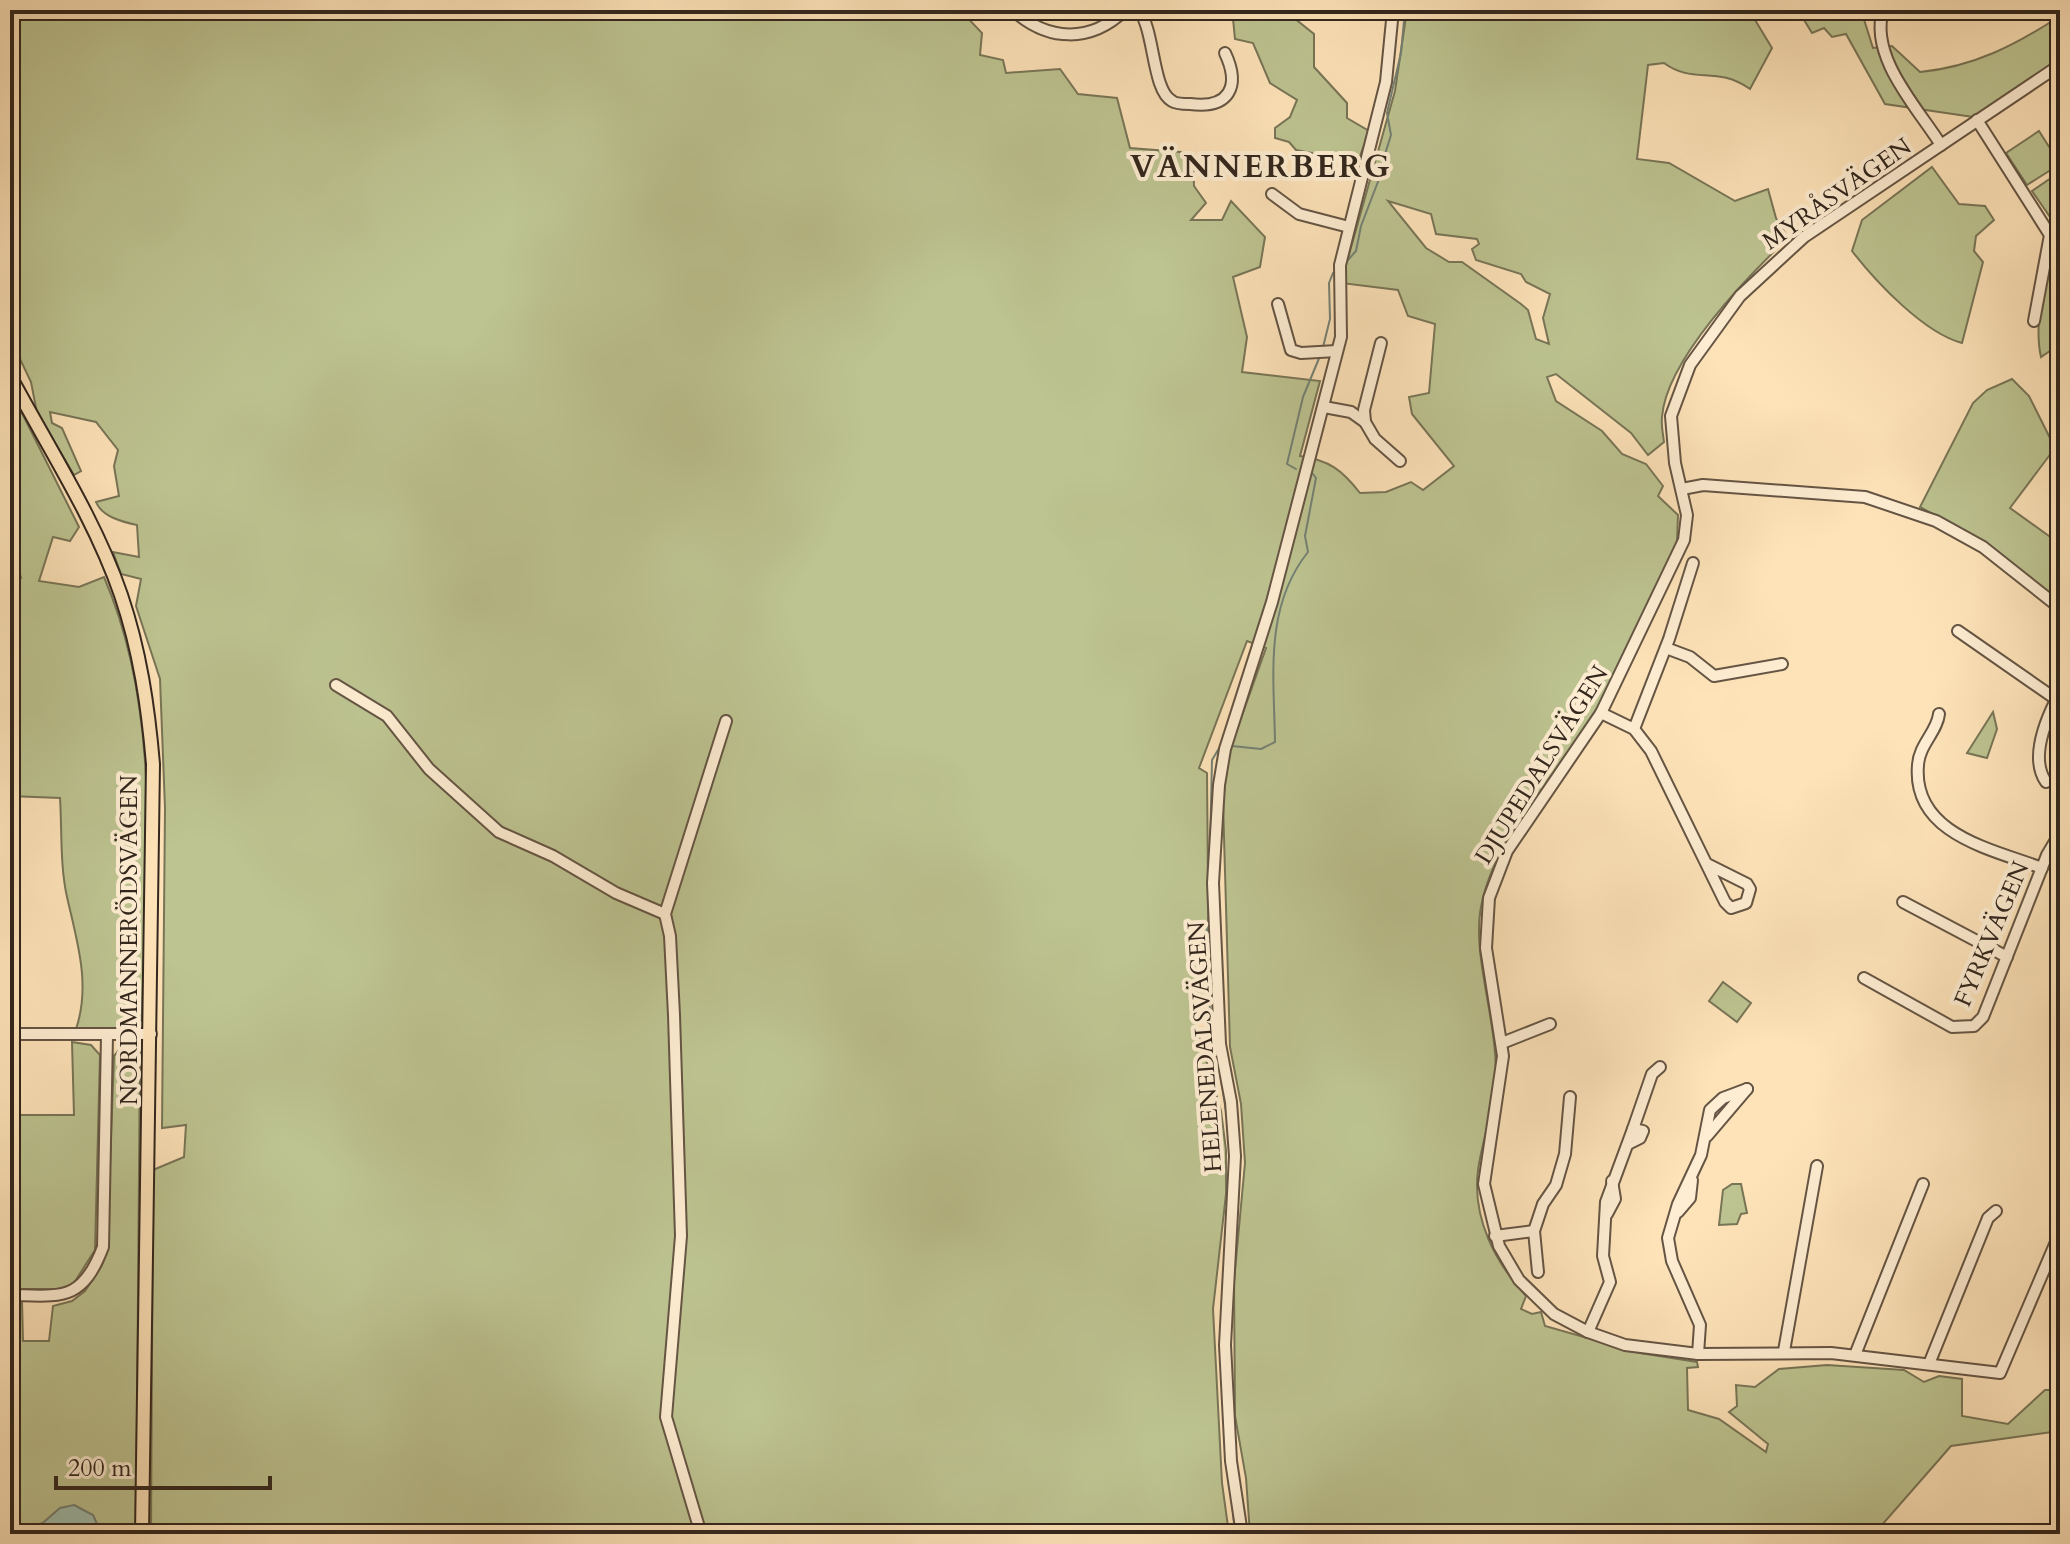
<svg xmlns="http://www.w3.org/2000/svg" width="2070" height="1544" font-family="Cardo,serif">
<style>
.green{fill:#bdc491;stroke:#787557;stroke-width:2;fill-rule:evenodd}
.water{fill:#a0beae;stroke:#748174;stroke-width:2}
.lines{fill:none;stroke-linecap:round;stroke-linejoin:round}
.stream{stroke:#748174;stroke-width:2}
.minor-casing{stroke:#655544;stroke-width:14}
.major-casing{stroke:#32261d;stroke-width:16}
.minor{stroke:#feedd2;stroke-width:10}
.major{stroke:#fee3b9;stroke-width:12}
.labels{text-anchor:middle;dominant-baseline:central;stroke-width:8;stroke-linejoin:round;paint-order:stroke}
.street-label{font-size:24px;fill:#32261d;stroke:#feedd2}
.district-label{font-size:32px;font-weight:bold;letter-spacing:2px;fill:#32261d;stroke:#feedd2}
</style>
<rect width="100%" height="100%" fill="#fee3b9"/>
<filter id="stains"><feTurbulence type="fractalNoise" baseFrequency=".0025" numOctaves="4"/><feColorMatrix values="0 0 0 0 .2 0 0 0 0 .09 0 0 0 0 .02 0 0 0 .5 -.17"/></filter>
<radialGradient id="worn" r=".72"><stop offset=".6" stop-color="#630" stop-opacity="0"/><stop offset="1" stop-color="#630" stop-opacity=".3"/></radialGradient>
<!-- green -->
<g class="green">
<path d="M10,10H954L963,13L982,33L980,55L1003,60L1006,73L1060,69L1078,94L1117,98L1130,148L1193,153L1194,186L1206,203L1191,220H1222L1231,201L1265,237L1260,267L1233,277L1247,337L1242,372L1320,381L1300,456C1329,460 1342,470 1360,493L1386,492L1411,482L1423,490L1454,466L1412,414L1409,397L1429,393L1435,324L1408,316L1398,290L1341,283L1395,91L1407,10H1749L1772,48L1750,89C1716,65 1694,85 1664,63L1648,65L1637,159L1669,163L1735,201L1768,189L1776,218L1788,238C1748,276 1666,360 1662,417C1661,425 1663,434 1664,442L1648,455L1631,433L1556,374L1547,377L1556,401L1602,431L1622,454L1646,464L1663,486L1658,496L1678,515L1677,541C1654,598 1627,657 1597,711C1561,776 1495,832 1481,907C1471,958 1501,1029 1495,1087C1492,1115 1482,1142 1478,1170C1472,1218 1495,1262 1526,1296L1521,1309L1532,1314L1541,1312L1545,1326L1640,1353L1697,1362L1698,1367L1687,1368L1688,1410L1719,1419L1766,1452L1768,1444L1729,1412L1737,1406L1736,1385L1755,1387L1779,1369L1827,1365L1904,1370L1924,1382L1939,1376L1962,1379V1416L2008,1424L2045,1390H2060V1431L1951,1446L1874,1534H1250L1246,1478L1235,1416L1234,1281L1245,1163L1241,1104L1230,1047L1223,801L1229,752L1266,648L1247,641L1199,768L1207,773L1209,998L1193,1015L1221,1111L1226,1150V1194L1213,1309L1222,1483L1229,1534H151L153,1170L184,1157L186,1125L162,1128L165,808L160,679L136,606L141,579L121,574L113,552L139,557L137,525C123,522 102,517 96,502L119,496L114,466L118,450L96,422L50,412L52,423L62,428L81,471L74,475L37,413L31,382L10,338ZM1388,201L1431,214L1436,234L1477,239L1479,244L1472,249L1476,260L1521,274L1526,282L1550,294L1543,318L1549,344L1536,339L1528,310L1521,304L1462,262H1449L1426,248Z"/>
<polygon points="1225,10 1284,10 1314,34 1314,67 1347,103 1347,118 1369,131 1358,162 1296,150 1289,142 1275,138 1275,128 1290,117 1297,100 1270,83 1253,43 1235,39 1233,19"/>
<path d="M1798,10H1861L1873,48L1892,46L1920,72C1973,67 2016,45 2060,16V58L1973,117L1885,104L1846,34L1832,37L1824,28L1812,33Z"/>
<polygon points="2039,131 2060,164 2027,185 2006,153"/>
<path d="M1932,167L1959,204L1985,206L1994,220L1976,236L1974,251L1983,262L1962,343C1924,333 1876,282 1852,251L1862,220Z"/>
<polygon points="2060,172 2060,225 2057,227 2032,191"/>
<path d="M2054,252H2060V344L2041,357C2035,332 2041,273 2054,252Z"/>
<polygon points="2012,379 2029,396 2055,448 2010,508 2060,544 2060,603 1985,542 1920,507 1973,403 1987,390"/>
<path d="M22,413L79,527L70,541L53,537L39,581L79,587L104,577C164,716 145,873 142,1020L132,1028L76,1029C91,985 77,941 67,897C60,866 62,830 60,798L10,796V583L21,578L10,538V414Z"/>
<polygon points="1993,712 1997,729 1987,758 1967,753"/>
<polygon points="1723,982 1751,1003 1737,1022 1709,1001"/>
<polygon points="72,1042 91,1045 100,1055 95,1250 74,1283 63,1289 10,1289 10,1115 74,1115"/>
<polygon points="124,1044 140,1052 136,1534 101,1534 93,1515 39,1524 30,1534 10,1534 10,1300 22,1300 23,1341 49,1341 53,1306 72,1301 85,1291 102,1265 107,1247 114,1056"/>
<polygon points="1732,1184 1741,1184 1747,1213 1741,1214 1737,1224 1719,1225 1723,1190"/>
</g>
<!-- water -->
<polygon class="water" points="74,1505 93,1515 101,1534 30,1534 60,1508"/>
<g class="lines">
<!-- stream -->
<g class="stream">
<polyline points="1381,167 1391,135 1387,113 1401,53 1405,10"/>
<polyline points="1347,261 1356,251 1361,226 1379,179"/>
<polyline points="1323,347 1330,319 1329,283 1333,273"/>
<polyline points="1296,469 1287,464 1303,397 1320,356"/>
<path d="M1232,746L1261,749L1275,742C1274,676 1264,607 1308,552L1305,536L1316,478L1313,474"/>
<polyline points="1210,851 1212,760 1221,745"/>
<polyline points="1209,909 1209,926 1200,944 1227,1118"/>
<polyline points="1220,1341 1227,1220"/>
<polyline points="1220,1348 1222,1385"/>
<polyline points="1231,1491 1235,1534"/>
</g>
<!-- minor casing -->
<g class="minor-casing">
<g id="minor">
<path d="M1013,10C1048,42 1091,43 1125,10"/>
<path d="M1139,10C1155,32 1152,90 1172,101C1176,104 1184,104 1190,104C1229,109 1241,87 1225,53"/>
<polyline points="1379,10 1392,13"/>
<path d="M1883,10C1869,57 1917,107 1941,145"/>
<polyline points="1977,120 2050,235 2034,321"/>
<polyline points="1272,194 1299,214 1349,227"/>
<polyline points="1278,304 1291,350 1301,353 1337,351"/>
<polyline points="10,404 22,398"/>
<polyline points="1324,407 1351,412 1365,422 1375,439 1400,461"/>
<polyline points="1365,422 1364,410 1381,343"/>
<polyline points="1682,489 1703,485 1865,497 1936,521 1983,547 2060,608"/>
<polyline points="1958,631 2060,702"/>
<polyline points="1666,648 1690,657 1714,676 1782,664"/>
<polyline points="336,685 387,716 429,769 499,832 553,856 616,893 665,914"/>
<polyline points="1601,713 1634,729 1651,751 1725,902 1731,908 1746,903 1750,889 1747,884 1707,864"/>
<path d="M1939,714C1937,732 1919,745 1918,765C1912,834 1991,849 2042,868"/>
<polyline points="1634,729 1669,639 1693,563"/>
<path d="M2046,782C2030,759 2045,722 2056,700"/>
<polyline points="1903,902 2007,957"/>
<polyline points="1864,978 1952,1027 1974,1026 1983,1017 2047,855 2060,833"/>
<polyline points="10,1034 151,1034"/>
<polyline points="1502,1043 1550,1024"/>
<polyline points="1633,1129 1652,1074 1660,1067"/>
<polyline points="1707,1136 1747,1089"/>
<polyline points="1678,1212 1690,1198 1692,1180"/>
<polyline points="1607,1214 1615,1199 1612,1181"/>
<polyline points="2059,1235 2000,1373 1831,1353 1698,1354 1625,1345 1588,1332 1554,1314 1519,1280 1499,1246 1484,1184 1503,1056 1486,948 1489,898 1507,851 1601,713 1684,540 1687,515 1675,463 1671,416 1690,365 1740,296 1804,237 2060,65"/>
<polyline points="1495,1236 1534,1231"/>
<polyline points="1538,1272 1534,1231 1543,1204 1556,1185 1565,1154 1570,1097"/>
<path d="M10,1295C62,1296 82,1302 103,1247L107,1035"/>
<polyline points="1588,1332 1610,1282 1603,1256 1606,1202 1633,1129 1643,1131 1640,1138 1628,1144"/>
<polyline points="1784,1351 1817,1166"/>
<polyline points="1698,1354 1700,1325 1672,1261 1668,1238 1678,1204 1701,1155 1710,1110 1723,1098 1747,1089"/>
<polyline points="1855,1355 1923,1184"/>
<polyline points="1929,1364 1988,1218 1996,1211"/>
<polyline points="701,1534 666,1417 681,1236 674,1015 670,936 665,914 726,721"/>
<polyline points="1242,1534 1231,1461 1225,1345 1235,1156 1231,1102 1220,1044 1213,883 1219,785 1225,749 1272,602 1341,337 1340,265 1386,82 1393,10"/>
</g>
</g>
<!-- major casing -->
<g class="major-casing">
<path id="major" d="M10,376C48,447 95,519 121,595C140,651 148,706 153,764L142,1534"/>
</g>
<!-- minor -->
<use href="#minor" class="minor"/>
<!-- major -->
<use href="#major" class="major"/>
</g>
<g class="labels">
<!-- street labels -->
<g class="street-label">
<text transform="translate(1837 194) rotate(-35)">MYRÅSVÄGEN</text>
<text transform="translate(1542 765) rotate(-58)">DJUPEDALSVÄGEN</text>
<text transform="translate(1992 934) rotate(-67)">FYRKVÄGEN</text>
<text transform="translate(129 940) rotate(-90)">NORDMANNERÖDSVÄGEN</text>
<text transform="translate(1205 1047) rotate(-94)">HELENEDALSVÄGEN</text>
</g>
<!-- district labels -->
<g class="district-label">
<text x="1261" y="167">VÄNNERBERG</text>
</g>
</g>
<!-- margin -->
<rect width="2070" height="1544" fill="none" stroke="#fee3b9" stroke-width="40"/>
<rect x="12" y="12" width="2046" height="1520" fill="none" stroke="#32261d" stroke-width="4"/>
<rect x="20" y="20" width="2030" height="1504" fill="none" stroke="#32261d" stroke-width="2"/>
<!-- scale -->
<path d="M56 1476v12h214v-12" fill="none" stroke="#32261d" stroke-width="4"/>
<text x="68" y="1476" font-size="24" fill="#32261d" stroke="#feedd2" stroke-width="6" paint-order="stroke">200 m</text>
<rect width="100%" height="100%" filter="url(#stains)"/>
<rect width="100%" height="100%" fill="url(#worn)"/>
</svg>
